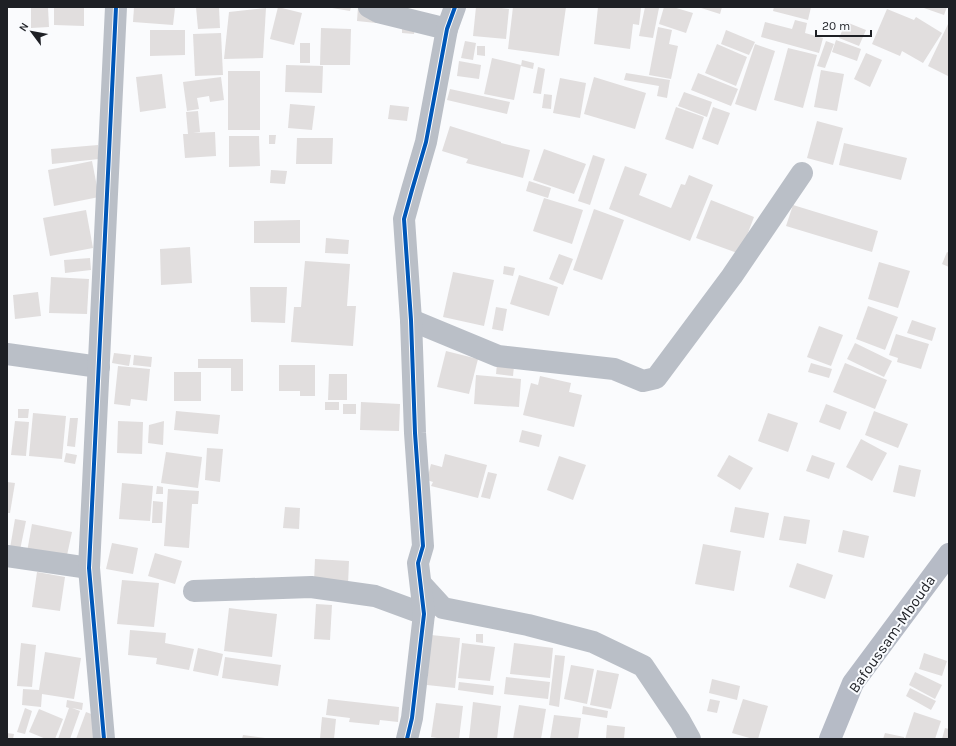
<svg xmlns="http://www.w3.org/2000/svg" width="956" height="746" font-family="Karla,sans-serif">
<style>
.building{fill:#e1dede}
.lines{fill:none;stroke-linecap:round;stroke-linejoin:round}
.minor{stroke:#babfc7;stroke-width:22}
.highway{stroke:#b6bbc6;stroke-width:22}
.cycleway-casing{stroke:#f9fbfe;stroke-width:6}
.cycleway{stroke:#0057b8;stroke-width:4}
.labels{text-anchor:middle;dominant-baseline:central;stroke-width:4;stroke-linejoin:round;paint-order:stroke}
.street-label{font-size:15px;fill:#1e2025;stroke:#f9fbfe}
</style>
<rect width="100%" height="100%" fill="#fafbfd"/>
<!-- building -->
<g class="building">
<polygon points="31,7 48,7 49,27 31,28"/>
<polygon points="54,7 84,7 84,26 54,25"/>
<polygon points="134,7 164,7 175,8 173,25 133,22"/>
<polygon points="196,7 219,7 220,28 198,29"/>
<polygon points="278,7 302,13 294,45 270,39"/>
<polygon points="333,7 351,7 350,11 332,8"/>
<polygon points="358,7 377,9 376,23 357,21"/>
<polygon points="476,7 494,7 509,9 506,39 473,36"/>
<polygon points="513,7 566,7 559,56 508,49"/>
<polygon points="598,7 630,7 641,8 639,25 633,24 630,49 594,44"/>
<polygon points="645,7 659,8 653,38 639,36"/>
<polygon points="664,7 673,7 693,13 686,33 659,24"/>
<polygon points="698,7 722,7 720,14"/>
<polygon points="774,7 811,7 808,20 773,11"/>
<polygon points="921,7 947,7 944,15"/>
<polygon points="266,8 263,58 224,59 229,12"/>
<polygon points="887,9 914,20 916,17 942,33 923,63 902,51 900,56 872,44"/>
<polygon points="795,20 807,23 805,33 823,38 819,53 761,37 765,22 792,29"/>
<polygon points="846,22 866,30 859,46 839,38"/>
<polygon points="949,22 949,75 948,76 928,66"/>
<polygon points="402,24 415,24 414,34 402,33"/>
<polygon points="658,27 672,30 669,44 678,46 671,79 649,75"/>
<polygon points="321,28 351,29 350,65 320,65"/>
<polygon points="150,30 185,30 185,55 150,56"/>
<polygon points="726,30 755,42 749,55 721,44"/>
<polygon points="221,33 223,75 195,76 193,34"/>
<polygon points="836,40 861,49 857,61 832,52"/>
<polygon points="465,41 476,43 473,60 461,58"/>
<polygon points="826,41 834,44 825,68 817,66"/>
<rect x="300" y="43" width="10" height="20"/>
<polygon points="717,44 747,57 736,86 705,73"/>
<polygon points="755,44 775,51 756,111 735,104"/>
<polygon points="477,46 485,46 485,56 477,55"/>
<polygon points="788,48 817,55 803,108 774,100"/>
<polygon points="866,53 882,60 870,87 854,79"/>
<polygon points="492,58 521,65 514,100 484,94"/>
<polygon points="522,60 534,63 533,69 521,66"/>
<polygon points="459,61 481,65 479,79 457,76"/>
<polygon points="286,65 323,66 322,93 285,92"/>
<polygon points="538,67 545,69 541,94 533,93"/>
<polygon points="821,70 844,74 837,111 814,107"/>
<rect x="228" y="71" width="32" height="59"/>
<polygon points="626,73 670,80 667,98 657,96 659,86 624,80"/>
<polygon points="698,73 738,89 731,106 691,90"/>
<polygon points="162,74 166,108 140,112 136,77"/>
<polygon points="221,77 224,100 210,102 209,96 197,98 199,109 187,111 183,82"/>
<polygon points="594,77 646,93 635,129 584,114"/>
<polygon points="560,78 586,83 580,118 553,113"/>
<polygon points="450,89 510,102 507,114 447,100"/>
<polygon points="684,92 712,102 707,117 678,106"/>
<polygon points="544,94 552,95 551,109 542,108"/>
<polygon points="290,104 315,106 312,130 288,128"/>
<polygon points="390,105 409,107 407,121 388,119"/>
<polygon points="676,107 704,117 693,149 665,139"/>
<polygon points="713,107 730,113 718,145 702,139"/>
<polygon points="198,111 200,132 193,133 215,132 216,156 185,158 183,134 188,134 186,112"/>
<polygon points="817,121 843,128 833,165 807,158"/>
<polygon points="450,126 501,142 501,143 530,150 523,178 466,163 468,159 442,151"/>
<polygon points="269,135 276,135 275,144 269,144"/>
<polygon points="229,136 259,136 260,166 229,167"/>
<polygon points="297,138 333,138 332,164 296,164"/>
<polygon points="844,143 907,158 901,180 839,165"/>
<polygon points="98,145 99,159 52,164 51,149"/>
<polygon points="544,149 586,164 574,194 533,180"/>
<polygon points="593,155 605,159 590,205 578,201"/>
<polygon points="92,161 99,197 54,206 48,170"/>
<polygon points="625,166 647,174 639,195 671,208 681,184 685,185 689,175 713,185 690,241 609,209"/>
<polygon points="271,170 287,171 285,184 270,183"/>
<polygon points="529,181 551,188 548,198 526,191"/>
<polygon points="544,198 583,210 572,244 533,231"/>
<polygon points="711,200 754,217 740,254 696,238"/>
<polygon points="793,205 878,231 872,252 786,226"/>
<polygon points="594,209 624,220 602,280 573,270"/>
<polygon points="86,210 93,248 50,256 43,218"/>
<polygon points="300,220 300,243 254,243 254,221"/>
<polygon points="326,238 349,240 348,254 325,253"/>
<polygon points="190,247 192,283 161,285 160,249"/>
<polygon points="947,252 949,253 949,267 942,264"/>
<polygon points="559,254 573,259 563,285 549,279"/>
<polygon points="90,258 91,270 65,273 64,260"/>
<polygon points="305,261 350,264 347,306 356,306 353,346 291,342 294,307 301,307"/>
<polygon points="879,262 910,271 898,308 868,299"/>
<polygon points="504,266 515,268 513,276 503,274"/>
<polygon points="453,272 494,280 484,326 443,317"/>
<polygon points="519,275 558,287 549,316 510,304"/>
<polygon points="51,277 89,279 87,314 49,313"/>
<polygon points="250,287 287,287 285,323 251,322"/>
<polygon points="38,292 41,316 15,319 13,295"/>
<polygon points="868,306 898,317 885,350 856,339"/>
<polygon points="496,307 507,309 503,331 492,329"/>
<polygon points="912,320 936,328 932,341 907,333"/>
<polygon points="819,326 843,335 831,366 807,357"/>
<polygon points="896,334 929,344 921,369 897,362 898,358 889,355"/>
<polygon points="855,343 892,361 884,377 847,359"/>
<polygon points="446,351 478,359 469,394 437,387"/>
<polygon points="114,353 131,355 129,366 112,363"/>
<polygon points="134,355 152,357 151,367 133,365"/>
<polygon points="198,359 243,359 243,391 231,391 231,368 198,368"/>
<polygon points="811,363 832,369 829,378 808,372"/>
<polygon points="845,363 887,380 875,409 833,392"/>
<polygon points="497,364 514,366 513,376 496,374"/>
<polygon points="279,365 315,365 315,396 300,396 300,391 279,391"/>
<polygon points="118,366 150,369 147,401 131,399 130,406 114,404"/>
<rect x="174" y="372" width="27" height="29"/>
<polygon points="329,374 347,374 347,400 328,400"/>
<polygon points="476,375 521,379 519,407 474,404"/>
<polygon points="540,376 571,383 569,392 582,395 574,427 523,415 531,383 538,385"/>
<rect x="325" y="402" width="14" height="8"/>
<polygon points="361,402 400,404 399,431 360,430"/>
<rect x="343" y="404" width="13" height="10"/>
<polygon points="826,404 847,412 840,430 819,422"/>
<polygon points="18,409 29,409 28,418 18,418"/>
<polygon points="176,411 220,415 218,434 174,430"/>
<polygon points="874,411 908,424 898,448 865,435"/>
<polygon points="33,413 66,416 62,459 29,456"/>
<polygon points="768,413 798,423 788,452 758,441"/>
<polygon points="70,418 78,418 75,447 67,446"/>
<polygon points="15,421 29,422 26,456 11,455"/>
<polygon points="118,421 143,422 142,454 117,453"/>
<polygon points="164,421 163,445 148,443 149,425"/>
<polygon points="522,430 542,435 539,447 519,442"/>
<polygon points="861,439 887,453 872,481 846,467"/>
<polygon points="207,448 223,449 220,482 205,480"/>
<polygon points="166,452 202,457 198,488 161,483"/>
<polygon points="66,453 77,455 75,464 64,462"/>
<polygon points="445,454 487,465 478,498 431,486 433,482 427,480 431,464 442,467"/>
<polygon points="729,455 753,468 740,490 717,476"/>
<polygon points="812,455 835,463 829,479 806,471"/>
<polygon points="559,456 586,465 573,500 547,490"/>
<polygon points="899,465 921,470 915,497 893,492"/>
<polygon points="488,472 497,474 490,499 481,497"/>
<polygon points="7,482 15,483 10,513 7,513"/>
<polygon points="122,483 153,486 150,521 119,519"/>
<polygon points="157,486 163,487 163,494 156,494"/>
<polygon points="168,489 199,491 198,504 192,504 189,548 164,546"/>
<polygon points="153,501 163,502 162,523 152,523"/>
<polygon points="285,507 300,508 299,529 283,528"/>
<polygon points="735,507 769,513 764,538 730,532"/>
<polygon points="784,516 810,520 806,544 779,540"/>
<polygon points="15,519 26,521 20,550 10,548"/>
<polygon points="32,524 72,532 66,560 27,552"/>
<polygon points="843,530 869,536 864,558 838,552"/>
<polygon points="112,543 138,548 133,574 106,569"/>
<polygon points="703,544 741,551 734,591 695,584"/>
<polygon points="155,553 182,561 175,584 148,576"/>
<polygon points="315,559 349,561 348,585 314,582"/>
<polygon points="797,563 833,575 825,599 789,587"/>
<polygon points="37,572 65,577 60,611 32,607"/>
<polygon points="122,580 159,583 154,627 117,624"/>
<polygon points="316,604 332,605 330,640 314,639"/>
<polygon points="229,608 277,614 272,657 224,651"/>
<polygon points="130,630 166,633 165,643 194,649 189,670 156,664 157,658 128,655"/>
<polygon points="476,634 483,634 483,643 476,642"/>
<polygon points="431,635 460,638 455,688 427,685"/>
<polygon points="21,643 36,645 32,687 17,686"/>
<polygon points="462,643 495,647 490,681 458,678"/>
<polygon points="514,643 553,648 550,678 510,674"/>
<polygon points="198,648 223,654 218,676 193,671"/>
<polygon points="45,652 81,658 74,699 42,694 41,707 22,705 23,689 39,690"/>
<polygon points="924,653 947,661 942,676 919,669"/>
<polygon points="555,655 565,656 559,707 549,705"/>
<polygon points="225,657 281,665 278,686 222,678"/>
<polygon points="571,665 594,669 587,704 564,699"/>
<polygon points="597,670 619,674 611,709 590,705"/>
<polygon points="915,672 942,685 935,699 909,685"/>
<polygon points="506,677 550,682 548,699 504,694"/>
<polygon points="712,679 740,686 737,700 709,693"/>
<polygon points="459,682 494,686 493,695 458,690"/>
<polygon points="910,688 936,701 931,710 906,696"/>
<polygon points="328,699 399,707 398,722 380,720 379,725 349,722 350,718 326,715"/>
<polygon points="710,699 720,701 717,713 707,711"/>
<polygon points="743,699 768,706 758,739 753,739 732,733"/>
<polygon points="67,700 83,703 82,710 72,708 80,711 70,739 58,739 69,708 66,707"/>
<polygon points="473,702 501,706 497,739 469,739"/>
<polygon points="436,703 463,706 459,739 443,739 431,737"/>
<polygon points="519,705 546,709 541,739 513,739"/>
<polygon points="583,706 608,711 607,718 582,714"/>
<polygon points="25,708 32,711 25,734 17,732"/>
<polygon points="39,709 63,719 55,739 46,739 29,732"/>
<polygon points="86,712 112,722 106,739 76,739"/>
<polygon points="914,712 941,721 935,739 905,739"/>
<polygon points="554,715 581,718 578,739 550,739"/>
<polygon points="322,717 336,719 334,739 320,739"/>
<polygon points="607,725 625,727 624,739 606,738"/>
<polygon points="945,728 949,729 949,739 942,739"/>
<polygon points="7,733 14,734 13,739 7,739"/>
<polygon points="885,733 904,737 904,739 883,739"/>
<polygon points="243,735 265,738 265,739 242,739"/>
</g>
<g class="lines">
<!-- minor -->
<g class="minor">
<polyline points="369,7 378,12 447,29"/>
<polyline points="411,320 498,356 614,369 643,381 656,378 732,276 802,173"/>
<polyline points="7,354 99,367"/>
<polyline points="7,556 89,568"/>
<polyline points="421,584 443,608 528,625 593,642 643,666 680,721 690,739"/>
<polyline points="194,591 311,587 375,596 424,614"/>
<polyline points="104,739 89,568 116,7"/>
<polyline points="407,739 412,718 424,614 418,563 423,546 415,433 411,320 404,219 412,190 426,142 447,29 455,7"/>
</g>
<!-- highway -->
<polyline class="highway" points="830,739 853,683 949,554"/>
<!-- cycleway casing -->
<g class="cycleway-casing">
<g id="cycleway">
<polyline points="104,739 89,568 116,7"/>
<polyline points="407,739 412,718 424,614 418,563 423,546 415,433 411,320 404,219 412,190 426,142 447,29 455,7"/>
</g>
</g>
<!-- cycleway -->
<use href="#cycleway" class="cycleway"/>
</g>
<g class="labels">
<!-- street labels -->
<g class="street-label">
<text transform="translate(892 634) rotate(-55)">Bafoussam-Mbouda</text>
</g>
</g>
<!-- border -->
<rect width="956" height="746" fill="none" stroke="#1e2025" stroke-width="16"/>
<!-- north arrow -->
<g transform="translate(32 32) rotate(302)" stroke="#f9fbfe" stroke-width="3" paint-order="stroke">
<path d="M0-3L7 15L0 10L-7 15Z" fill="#1e2025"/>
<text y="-6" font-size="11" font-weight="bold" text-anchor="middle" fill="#1e2025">N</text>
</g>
<!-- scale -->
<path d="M816 30v6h55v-6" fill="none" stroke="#1e2025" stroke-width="2"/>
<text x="822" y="30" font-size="12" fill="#1e2025" stroke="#f9fbfe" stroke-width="3" paint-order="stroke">20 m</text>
</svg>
